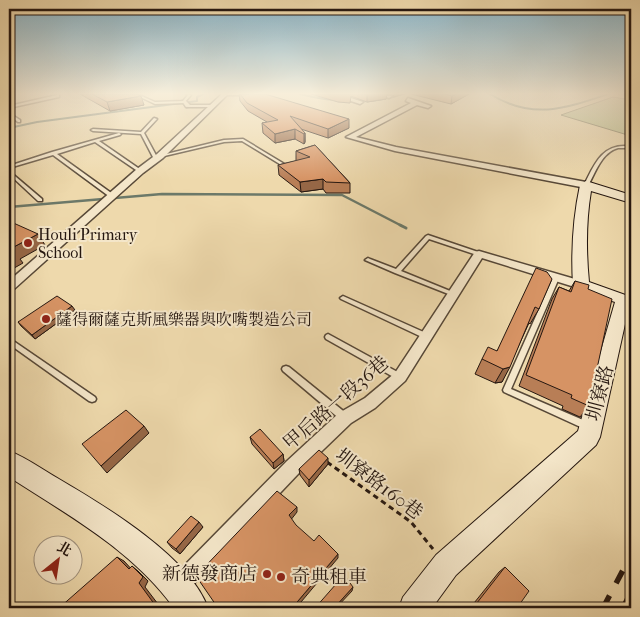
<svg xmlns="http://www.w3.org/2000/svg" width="640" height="617" font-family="'IM FELL French Canon','Noto Serif TC',serif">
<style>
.green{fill:#b7bf8a;stroke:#6e6b4d}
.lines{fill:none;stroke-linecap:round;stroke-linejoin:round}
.stream-far2{stroke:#6c7969;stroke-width:2}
.stream-far1{stroke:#6c7969;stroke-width:2.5}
.stream{stroke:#6c7969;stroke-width:3}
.lane-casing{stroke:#574837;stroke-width:3}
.street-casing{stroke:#574837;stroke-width:3}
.secondary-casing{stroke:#251710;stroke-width:2}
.path{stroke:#251710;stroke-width:3;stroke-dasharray:5.5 4;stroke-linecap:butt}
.lane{fill:#f4e6c9;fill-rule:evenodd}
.street{fill:#f4e6c9;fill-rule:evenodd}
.secondary{fill:#f4e6c9;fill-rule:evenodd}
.rail{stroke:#251710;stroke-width:5.5;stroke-dasharray:14 14;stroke-linecap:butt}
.wall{fill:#b87e56;stroke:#251710}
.shaded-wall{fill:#966746;stroke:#251710}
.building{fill:#d69364;stroke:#251710}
.poi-dot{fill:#8f2418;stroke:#f4e6c9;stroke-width:2}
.labels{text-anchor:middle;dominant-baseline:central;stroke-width:4;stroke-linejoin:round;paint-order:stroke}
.poi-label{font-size:16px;fill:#251710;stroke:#f4e6c9;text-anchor:start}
.near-street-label{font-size:19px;fill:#251710;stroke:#f4e6c9}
.near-poi-label{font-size:19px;fill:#251710;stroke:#f4e6c9;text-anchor:end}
</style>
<rect width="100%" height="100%" fill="#eed9ac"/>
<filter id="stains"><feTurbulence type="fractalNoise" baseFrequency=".004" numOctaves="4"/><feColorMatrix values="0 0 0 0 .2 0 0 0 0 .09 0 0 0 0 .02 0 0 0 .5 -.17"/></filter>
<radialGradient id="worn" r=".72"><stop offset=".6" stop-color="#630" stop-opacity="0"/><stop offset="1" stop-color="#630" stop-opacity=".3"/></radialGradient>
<!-- green -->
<polygon class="green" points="613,97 631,100 631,136 561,115"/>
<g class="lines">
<!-- stream-far2 -->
<g class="stream-far2">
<path d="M300,94C333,102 364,105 397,96L396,94"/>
<path d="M490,94C532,120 564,109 608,94"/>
<polyline points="622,94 631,95"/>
<polyline points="9,128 37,122 197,101 197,97 203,94"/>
</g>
<!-- stream-far1 -->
<polyline class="stream-far1" points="9,207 162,194 342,195 402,226"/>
<!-- stream -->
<polyline class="stream" points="400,225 406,228"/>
<!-- lane casing -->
<g class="lane-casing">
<g id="lane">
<polygon points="57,94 59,94 59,97 9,108 9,106 57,95"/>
<polygon points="134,94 137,94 155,102 183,101 188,95 186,94 191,95 184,103 155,104"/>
<polygon points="223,94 247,94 246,95 224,95"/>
<polygon points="188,105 213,105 215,106 213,107 187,107"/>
<polygon points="9,113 20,120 20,122 18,122 9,115"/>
<polygon points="154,118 157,119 144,133 158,159 156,160 154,159 141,134 93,131 91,130 93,129 141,132"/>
<polygon points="119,133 121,134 120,135 99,141 141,170 141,172 139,172 95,142 57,154 114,195 114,197 110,197 53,155 9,168 9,166 52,152"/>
<polygon points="243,139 286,165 283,166 242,141 224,142 160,157 158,156 224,140"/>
<path d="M626,146V148C624,148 621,148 618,148C602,152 595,173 588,186H584V185C594,166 601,145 626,146Z"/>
<polygon points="9,171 42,199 42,201 38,201 9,174"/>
<polygon points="428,235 481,253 482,254 481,255 477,255 429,239 401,271 455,293 456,294 455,295 451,295 395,273 365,260 368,258 370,259 396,269 426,236"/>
<polygon points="556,276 559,278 511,389 590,423 591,426 590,429 587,430 504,392 503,390 553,278"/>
<polygon points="343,296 428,334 429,336 428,338 424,338 341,299 340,298"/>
<polygon points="328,334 403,375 404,377 403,379 400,380 397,379 326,339 325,337 326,335"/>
<polygon points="9,338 95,397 96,399 95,401 92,402 89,401 9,344"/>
<polygon points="286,366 289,367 347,414 348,417 347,420 344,421 341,420 283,371 282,369 283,367"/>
</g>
</g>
<!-- street casing -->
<g class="street-casing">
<g id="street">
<polygon points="222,94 228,94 163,158 143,173 13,290 9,291 9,281 137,169 157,154"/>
<polygon points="330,94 339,94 363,102 360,104"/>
<polygon points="379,94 392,96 389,98"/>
<polygon points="408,98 431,106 428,108 417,105 356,137 396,147 586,182 590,185 586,188 395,151 346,137 411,103 406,101"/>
<polygon points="182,101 186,101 191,106 186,107"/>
<polygon points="479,251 585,282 587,285 581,289 482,258 405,381 375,408 351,423 299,473 185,593 178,597 171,593 167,586 171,579 287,461 339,413 365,398 395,373 475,252"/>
</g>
</g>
<!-- secondary casing -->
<g class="secondary-casing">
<g id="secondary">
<path d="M586,181L631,195V203L591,191C586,221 586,251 589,282L631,297L600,437L596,445L456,575L432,608H399L403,597L436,555L578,431L615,302L575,289L573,285C571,251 573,218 580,185Z"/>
<path d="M9,451C27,458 43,470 59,479C105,506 190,557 208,608H174C132,550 68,515 9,477Z"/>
</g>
</g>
<!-- path -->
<polyline class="path" points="327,462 411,522 433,549"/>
<!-- lane -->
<use href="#lane" class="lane"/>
<!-- street -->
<use href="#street" class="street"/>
<!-- secondary -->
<use href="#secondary" class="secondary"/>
<!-- rail -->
<g class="rail">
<polyline points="603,608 631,555"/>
<polyline points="623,608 631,592"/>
</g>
</g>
<!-- wall -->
<g class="wall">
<polygon points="80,94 136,94 144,105 110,111"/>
<polygon points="239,94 240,94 349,128 328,138 301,129 305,133 305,142 304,144 295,139 275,143 263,133 262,123 267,122 248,111 240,101"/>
<polygon points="311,94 387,94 386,99 367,102 351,96 350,103 338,102"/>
<polygon points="411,94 469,94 451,104"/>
<polygon points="315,145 350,183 350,193 326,193 323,189 301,192 279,175 278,165 296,161 296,151"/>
<polygon points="631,257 631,278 628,262"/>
<polygon points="547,272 539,309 530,324 529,323 502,382 495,383 475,374 482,359 497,351"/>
<polygon points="575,281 588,289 589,406 580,417 562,409 563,406 519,386 552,299 559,287 569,291"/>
<polygon points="75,310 35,339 21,326 18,322"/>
<polygon points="250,437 283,454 284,461 274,469 252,444"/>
<polygon points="328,464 309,487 300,475 299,469"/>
<polygon points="203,527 180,554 172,548 167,542"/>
<polygon points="505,567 517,608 470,608 499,572"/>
</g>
<!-- shaded-wall -->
<g class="shaded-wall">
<polygon points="367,94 387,94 386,99 367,102"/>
<polygon points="394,94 405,94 393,97"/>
<polygon points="456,94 469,94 451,104 452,96"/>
<polygon points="141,96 144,105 110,111 107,102"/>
<polygon points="349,119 349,128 328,138 328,129"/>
<polygon points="295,129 295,139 275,143 275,134"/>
<polygon points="305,133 305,142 304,144 304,134"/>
<polygon points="323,179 323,189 301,192 300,182"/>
<polygon points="38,234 45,245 20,259 23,263 9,271 9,255 10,249"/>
<polygon points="72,306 75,310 35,339 32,335"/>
<polygon points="510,367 502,382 495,383 503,369"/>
<polygon points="144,426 149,433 107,473 101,466"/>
<polygon points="283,454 284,461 274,469 273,463"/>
<polygon points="328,458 328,464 309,487 309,480"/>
<polygon points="297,507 297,512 290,521 289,515"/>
<polygon points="199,522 203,527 180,554 176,549"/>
<polygon points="338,554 338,558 296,608 292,608"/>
<polygon points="117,557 124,561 135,573 129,569"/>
<polygon points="132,566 138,571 148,581 145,587 161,608 152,608 139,583"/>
<polygon points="353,587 352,591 336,608 334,608"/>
</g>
<!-- building -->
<g class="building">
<polygon points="92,94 136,94 141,96 107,102"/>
<polygon points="240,94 265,94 349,119 328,129 290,116 305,133 304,134 295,129 275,134 262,123 278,120 247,103"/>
<polygon points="445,94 456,94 452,96"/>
<polygon points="315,145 350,183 326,182 323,179 300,182 278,165 310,157 296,151"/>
<polygon points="9,221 38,234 10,249 15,252 9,255"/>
<polygon points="536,268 547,272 552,279 539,309 535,307 510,367 503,369 482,359 488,347 497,351"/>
<polygon points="575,281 589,285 588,289 612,299 589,406 571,398 572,395 526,375 559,287 571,292"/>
<polygon points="57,296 72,306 32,335 18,322"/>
<polygon points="126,410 144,426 101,466 82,444"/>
<polygon points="260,429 283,454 273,463 250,437"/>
<polygon points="319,450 328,458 309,480 299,469"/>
<polygon points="277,491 297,507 289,515 296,525 314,541 319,535 338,554 292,608 218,608 196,576"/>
<polygon points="191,516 199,522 176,549 167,542"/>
<polygon points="117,557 129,569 132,566 143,577 139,583 155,605 152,608 59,608"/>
<polygon points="505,567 529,591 517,608 473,608"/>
<polygon points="344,575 353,587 334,608 315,608"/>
</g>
<!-- sky -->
<linearGradient id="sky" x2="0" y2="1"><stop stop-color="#89b7cd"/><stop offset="0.52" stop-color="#f7eeda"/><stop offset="1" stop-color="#f7eeda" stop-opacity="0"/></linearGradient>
<rect width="640" height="180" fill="url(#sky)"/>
<!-- markers -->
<g class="poi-dot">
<circle cx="28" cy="243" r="5"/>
<circle cx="46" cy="319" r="5"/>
<circle cx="267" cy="574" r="5"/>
<circle cx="281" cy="577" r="5"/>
</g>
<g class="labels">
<!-- poi labels -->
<g class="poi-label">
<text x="38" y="234">Houli Primary<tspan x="38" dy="18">School</tspan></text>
<text x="56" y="319">薩得爾薩克斯風樂器與吹嘴製造公司</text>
</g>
<!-- near-street labels -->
<g class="near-street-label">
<text transform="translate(600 393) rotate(-75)">圳寮路</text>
<text transform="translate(336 403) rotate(-41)">甲后路一段36巷</text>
<text transform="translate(379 484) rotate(37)">圳寮路160巷</text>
</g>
<!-- near-poi labels -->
<g class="near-poi-label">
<text x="257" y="574">新德發商店</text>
<text x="291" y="577" text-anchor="start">奇典租車</text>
</g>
</g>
<!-- margin -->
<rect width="640" height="617" fill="none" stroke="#eed9ac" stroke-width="30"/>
<rect x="10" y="10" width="620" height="597" fill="none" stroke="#251710" stroke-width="2.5"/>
<rect x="15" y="15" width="610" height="587" fill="none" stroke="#251710"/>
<!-- north arrow -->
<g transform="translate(58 560) rotate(30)"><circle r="24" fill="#f4e6c9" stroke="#a1937f"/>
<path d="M0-4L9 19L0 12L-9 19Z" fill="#8f2418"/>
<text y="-8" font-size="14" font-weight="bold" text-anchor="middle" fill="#251710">北</text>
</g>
<rect width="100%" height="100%" filter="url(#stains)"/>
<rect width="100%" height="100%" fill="url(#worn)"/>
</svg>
